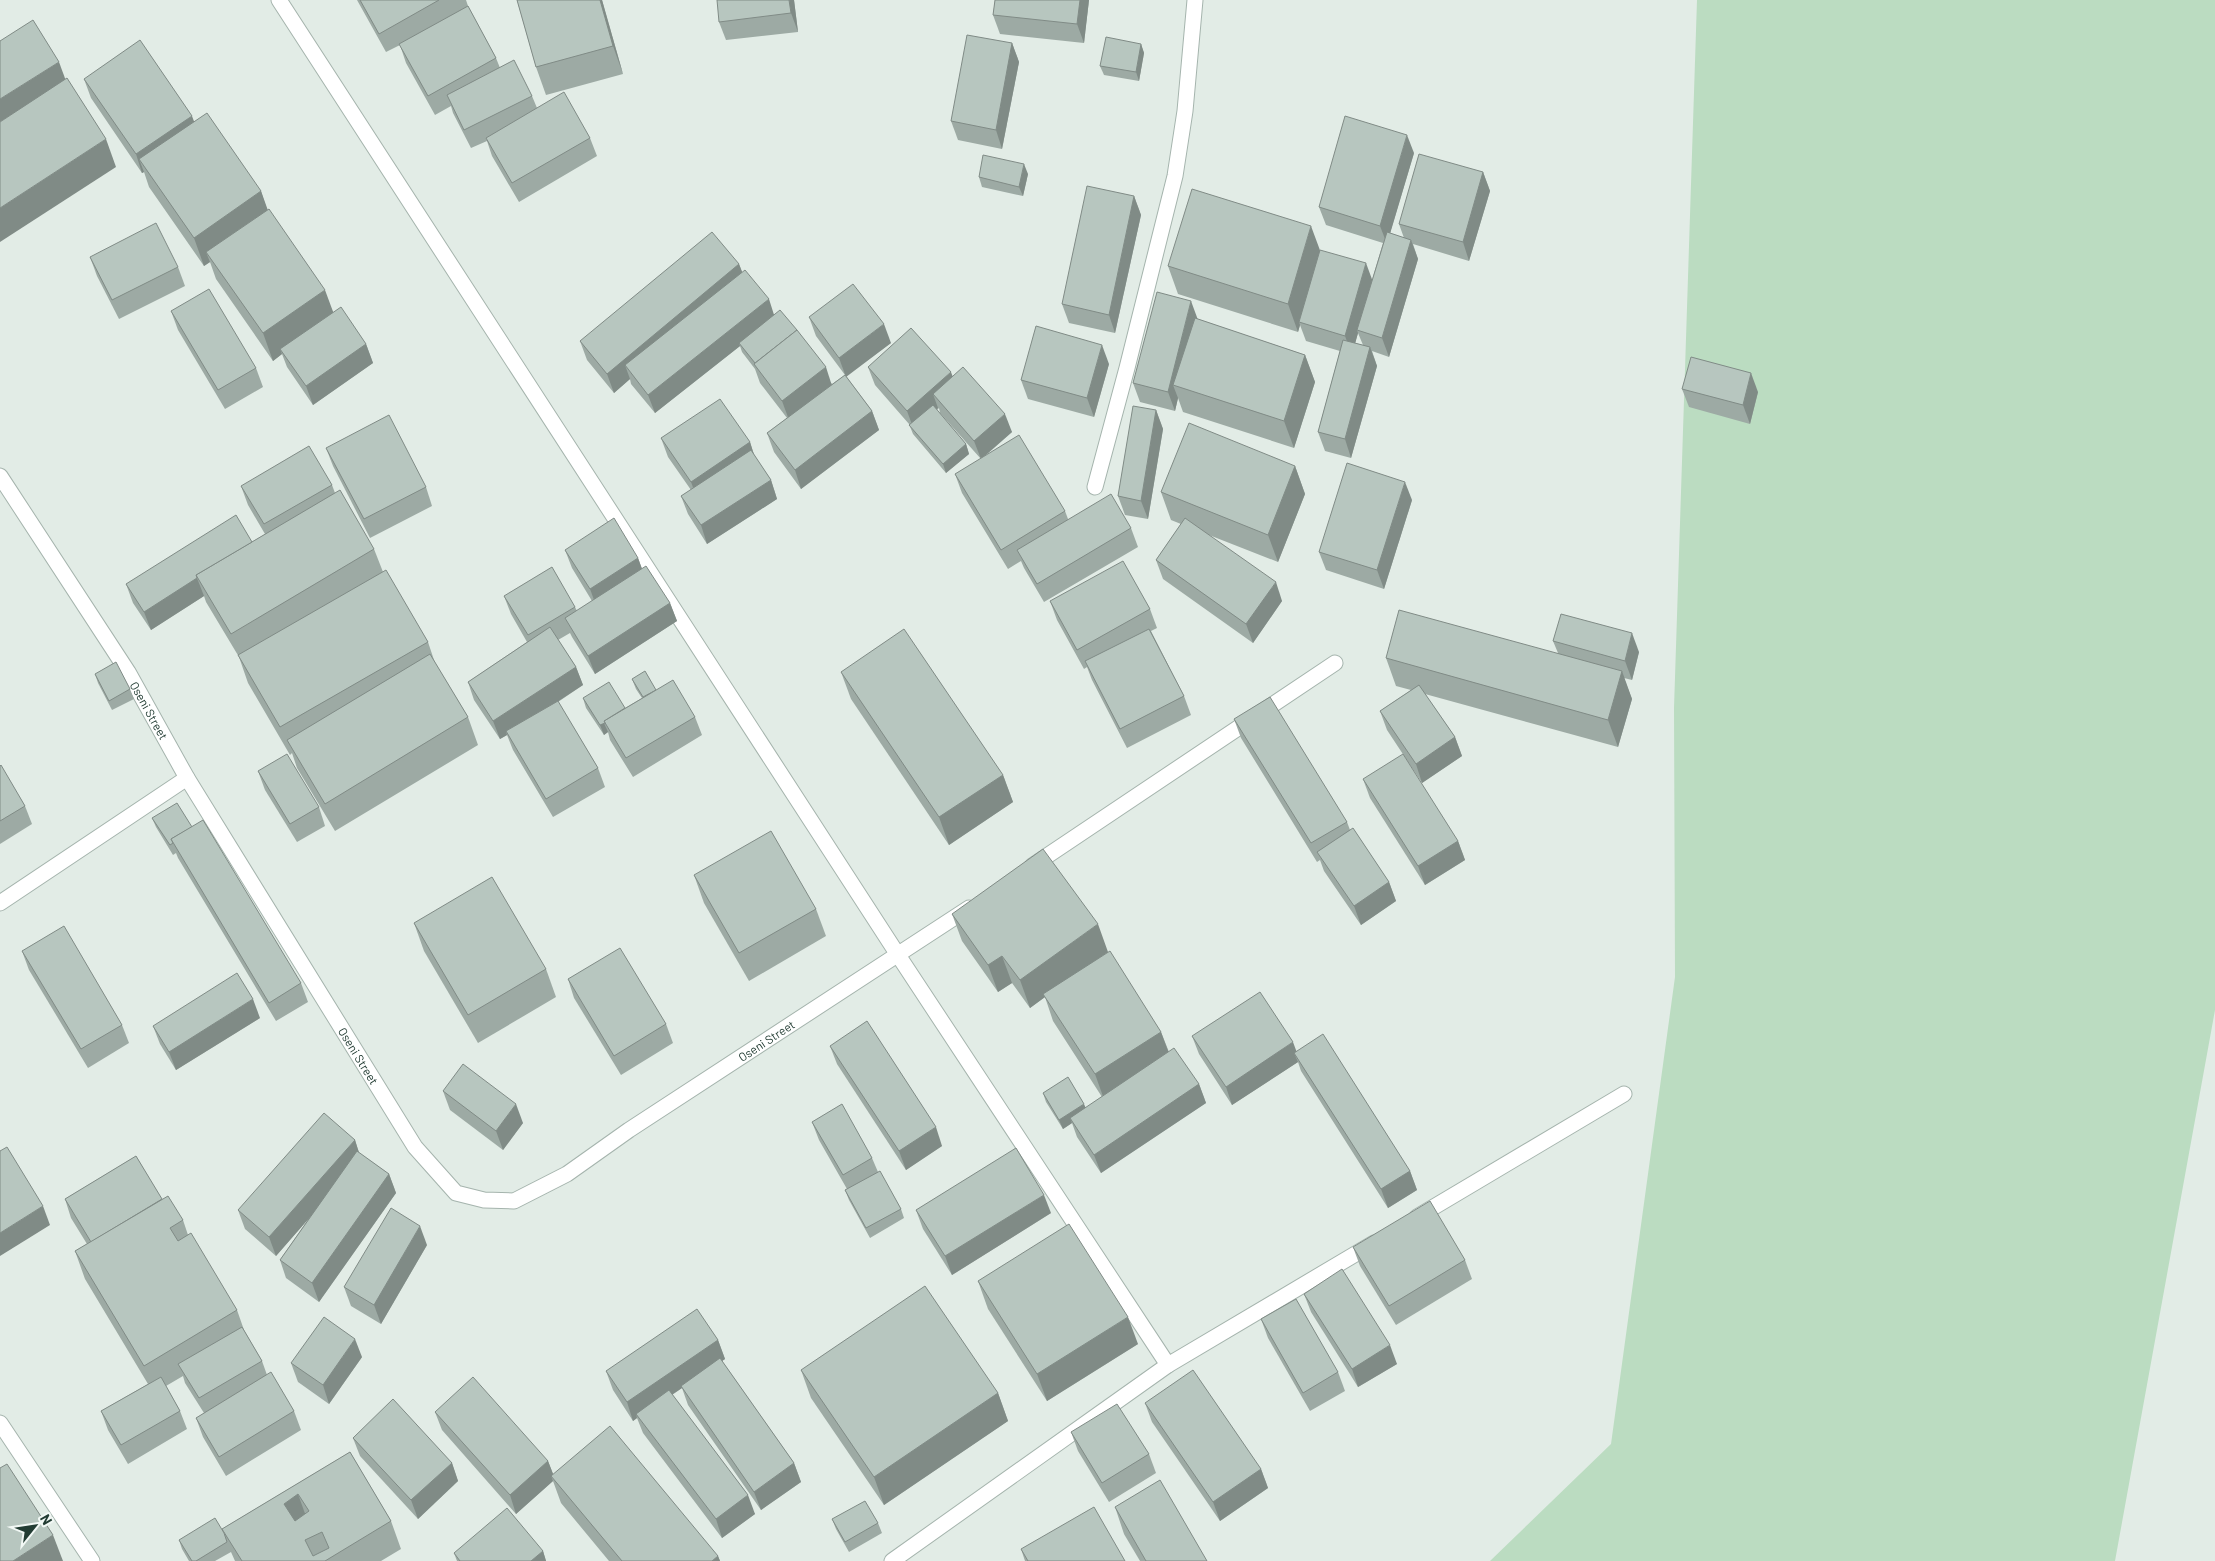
<svg xmlns="http://www.w3.org/2000/svg" width="2215" height="1561" font-family="Barlow,sans-serif">
<style>
.green{fill:#bbdcc1}
.lines{fill:none;stroke-linecap:round;stroke-linejoin:round}
.minor-casing{stroke:#a5b4ad;stroke-width:17}
.minor{stroke:#fff;stroke-width:15}
.wall{fill:#9daaa4;fill-rule:evenodd}
.shaded-wall{fill:#808b86}
.building{fill:#b7c6bf;stroke:#808b86;fill-rule:evenodd}
.labels{text-anchor:middle;dominant-baseline:central;stroke-width:4.5;stroke-linejoin:round;paint-order:stroke}
.street-label{font-size:12px;fill:#223c33;stroke:#f2f8f5}
</style>
<rect width="100%" height="100%" fill="#e2ece6"/>
<!-- green -->
<polygon class="green" points="1697,0 2215,0 2215,1010 2115,1561 1490,1561 1611,1444 1675,977 1674,708"/>
<g class="lines">
<!-- minor casing -->
<g class="minor-casing">
<g id="minor">
<polyline points="279,0 898,955 1168,1365 1374,1243"/>
<path id="s1" d="M0,476L128,672L187,778L415,1147L456,1193L484,1200L514,1201L567,1174L629,1130L969,908"/>
<polyline points="1095,487 1127,368 1175,176 1185,111 1195,0"/>
<polyline points="1032,866 1335,663"/>
<polyline points="0,903 187,778"/>
<polyline points="1417,1217 1624,1094"/>
<polyline points="0,1423 92,1561"/>
<polyline points="892,1561 1168,1365"/>
</g>
</g>
<!-- minor -->
<use href="#minor" class="minor"/>
</g>
<!-- wall -->
<g class="wall">
<polygon points="357,0 466,0 468,6 496,58 500,68 532,96 537,108 590,138 597,156 519,202 492,156 487,141 471,148 453,113 451,106 435,115 406,63 400,45 386,52"/>
<polygon points="517,0 602,0 623,74 546,95 536,67"/>
<polygon points="794,0 798,32 726,40 719,22"/>
<polygon points="995,0 1089,0 1084,43 1000,34 993,15"/>
<polygon points="1012,43 1019,62 1002,149 958,140 951,121"/>
<polygon points="1141,44 1144,53 1139,81 1104,75 1100,66"/>
<polygon points="84,79 194,121 261,191 267,210 333,312 366,344 373,363 313,405 287,367 282,354 273,361 216,279 210,262 204,266 149,187 144,172 142,173 91,98"/>
<path d="M1414,153L1390,233L1404,238L1399,224L1483,172L1490,191L1469,261L1413,244L1418,259L1389,357L1372,351L1377,366L1351,458L1325,451L1318,432L1340,351L1306,341L1300,325L1298,332L1178,294L1168,266L1320,250L1372,280L1383,243L1326,225L1319,207ZM1358,333L1363,345L1355,343Z"/>
<polygon points="1028,174 1023,196 982,187 979,177"/>
<polygon points="1134,196 1141,215 1115,333 1069,323 1062,304"/>
<polygon points="90,257 178,267 185,286 119,319 97,276"/>
<polygon points="739,264 742,272 774,315 832,384 845,375 816,336 809,317 891,343 846,376 872,411 879,430 801,489 774,452 767,433 787,418 760,383 755,369 742,352 740,346 655,413 631,384 630,379 614,393 587,360 580,341"/>
<polygon points="171,311 256,368 263,387 225,409 178,330"/>
<polygon points="1198,319 1305,355 1315,382 1294,448 1183,412 1178,398 1175,411 1140,402 1133,383"/>
<polygon points="1109,364 1094,417 1028,399 1021,380"/>
<polygon points="868,367 953,376 1012,432 985,456 1065,511 1068,519 1131,528 1138,547 1044,602 1024,568 1021,561 1008,569 962,493 955,474 981,459 940,413 939,408 937,410 966,444 969,454 946,473 913,434 909,424 875,385"/>
<polygon points="1682,389 1758,392 1750,424 1689,407"/>
<polygon points="1156,410 1163,429 1148,519 1125,515 1118,496"/>
<polygon points="661,438 750,442 754,455 771,480 777,499 707,544 688,514 681,496 691,490 668,457"/>
<polygon points="326,448 426,487 432,506 370,538 333,466"/>
<polygon points="1295,466 1305,494 1278,562 1209,535 1282,601 1253,643 1163,579 1156,560 1181,524 1171,520 1161,492"/>
<polygon points="332,485 335,493 374,549 383,572 428,642 435,663 468,717 478,745 335,831 297,768 292,753 290,755 248,683 239,657 206,602 204,596 151,630 133,603 126,584 252,542 265,534 248,505 241,486"/>
<polygon points="1412,500 1384,589 1326,570 1319,552"/>
<polygon points="565,550 638,558 642,569 670,603 677,621 595,674 572,637 570,633 558,640 576,667 583,685 558,702 598,768 605,787 553,817 513,750 507,735 500,739 474,700 468,682 527,642 511,614 504,596 575,607 577,611 592,601 572,568"/>
<polygon points="1050,601 1150,609 1157,628 1151,631 1184,696 1191,715 1127,748 1092,680 1087,667 1084,669 1057,620"/>
<polygon points="1553,641 1639,652 1632,680 1624,678 1632,699 1618,747 1425,694 1455,737 1462,756 1422,783 1387,730 1380,711 1411,690 1396,686 1386,658 1558,653"/>
<polygon points="841,672 1003,775 1013,802 949,845 851,699"/>
<polygon points="95,674 130,689 134,699 112,710 98,683"/>
<polygon points="632,679 656,690 695,717 702,735 633,777 610,740 608,732 604,735 586,708 583,698 625,708 642,698 636,689"/>
<polygon points="1234,719 1347,822 1350,830 1389,882 1396,901 1361,925 1324,871 1320,860 1317,862 1241,738"/>
<polygon points="0,766 25,806 32,824 0,844"/>
<polygon points="258,771 319,807 325,826 297,842 265,790"/>
<polygon points="1363,779 1458,841 1465,860 1425,885 1370,798"/>
<polygon points="152,818 192,827 301,983 308,1002 276,1021 178,858 176,853 173,855 156,827"/>
<polygon points="694,875 816,909 826,936 749,981 704,903"/>
<polygon points="952,914 1108,952 1100,957 1161,1032 1169,1052 1199,1084 1206,1103 1101,1173 1077,1137 1072,1123 1063,1129 1046,1102 1043,1093 1086,1108 1102,1097 1053,1021 1045,997 1030,1008 1012,983 998,992 962,941"/>
<polygon points="414,923 546,969 556,997 478,1043 424,951"/>
<polygon points="22,951 122,1025 129,1043 88,1068 29,970"/>
<polygon points="568,979 666,1024 673,1043 621,1075 574,998"/>
<polygon points="260,1018 176,1070 160,1044 153,1026"/>
<polygon points="1192,1036 1296,1051 1410,1171 1417,1190 1388,1208 1301,1071 1298,1062 1232,1105 1199,1054"/>
<polygon points="830,1046 942,1146 906,1170 837,1064"/>
<polygon points="443,1091 523,1123 503,1150 450,1110"/>
<polygon points="812,1122 872,1158 878,1172 901,1209 904,1218 870,1238 849,1200 845,1190 847,1189 819,1140"/>
<polygon points="355,1140 359,1153 389,1174 396,1193 319,1302 286,1278 280,1260 309,1218 276,1256 245,1229 238,1210"/>
<polygon points="136,1156 162,1200 183,1220 188,1235 237,1310 244,1330 262,1361 267,1375 294,1411 301,1430 226,1476 203,1437 196,1418 204,1413 185,1383 183,1376 166,1386 180,1411 187,1429 128,1464 108,1430 101,1411 148,1384 85,1279 75,1251 87,1244 71,1218 65,1199"/>
<polygon points="916,1210 1051,1213 952,1275 923,1229"/>
<polygon points="427,1245 381,1324 351,1306 344,1287"/>
<polygon points="1353,1247 1465,1260 1472,1279 1396,1325 1360,1266"/>
<polygon points="978,1281 1138,1344 1047,1401 988,1309"/>
<polygon points="1304,1294 1397,1364 1358,1387 1311,1312"/>
<polygon points="1261,1319 1338,1372 1345,1391 1310,1411 1268,1338"/>
<polygon points="718,1340 725,1359 722,1361 794,1463 801,1482 761,1510 688,1405 682,1388 672,1395 755,1514 722,1538 643,1433 637,1418 633,1421 613,1390 606,1371"/>
<polygon points="362,1357 329,1404 298,1382 291,1363"/>
<polygon points="801,1370 998,1393 1008,1421 884,1505 811,1398"/>
<polygon points="1145,1403 1261,1469 1268,1488 1220,1521 1152,1422"/>
<polygon points="435,1412 548,1461 553,1474 718,1556 720,1561 609,1561 561,1503 553,1481 516,1514 442,1430"/>
<polygon points="1071,1432 1149,1454 1156,1473 1109,1502 1078,1451"/>
<polygon points="353,1438 452,1463 458,1481 418,1519 360,1456"/>
<polygon points="350,1452 391,1521 401,1549 381,1561 235,1561 231,1552 215,1561 189,1561 182,1549 179,1540 224,1533 222,1529"/>
<polygon points="1115,1507 1207,1561 1140,1561 1124,1534"/>
<polygon points="832,1519 878,1523 882,1533 849,1552 836,1529"/>
<polygon points="1021,1549 1125,1561 1025,1561"/>
<polygon points="543,1551 546,1561 457,1561 454,1553"/>
</g>
<!-- shaded-wall -->
<g class="shaded-wall">
<polygon points="600,0 602,0 623,74 613,46"/>
<polygon points="789,0 794,0 798,32 791,13"/>
<polygon points="1080,0 1089,0 1084,43 1077,24"/>
<polygon points="1012,43 1019,62 1002,149 996,130"/>
<polygon points="1141,44 1144,53 1139,81 1136,72"/>
<polygon points="59,62 66,81 0,122 0,99"/>
<polygon points="192,116 199,135 139,159 144,172 142,173 136,154"/>
<polygon points="1407,135 1414,153 1387,244 1380,226"/>
<polygon points="106,139 116,167 0,242 0,208"/>
<polygon points="1024,164 1028,174 1023,196 1019,187"/>
<polygon points="1483,172 1490,191 1469,261 1463,242"/>
<polygon points="261,191 271,219 206,252 210,262 204,266 194,238"/>
<polygon points="1134,196 1141,215 1115,333 1109,315"/>
<polygon points="1311,226 1321,253 1299,322 1300,325 1298,332 1288,304"/>
<polygon points="1411,240 1418,259 1389,357 1382,338"/>
<polygon points="1366,263 1373,282 1357,330 1358,333 1352,355 1345,336"/>
<polygon points="739,264 746,282 625,365 630,379 614,393 607,374"/>
<polygon points="325,290 335,317 280,349 282,354 273,361 263,333"/>
<polygon points="769,299 775,318 739,343 740,346 655,413 648,395"/>
<polygon points="1191,301 1198,320 1173,385 1178,398 1175,411 1168,392"/>
<polygon points="884,324 891,343 846,377 839,358"/>
<polygon points="366,344 373,363 313,405 306,386"/>
<polygon points="1102,345 1109,364 1094,417 1087,398"/>
<polygon points="1370,347 1377,366 1351,458 1345,439"/>
<polygon points="1305,355 1315,382 1294,448 1284,421"/>
<polygon points="826,367 832,386 789,420 782,401"/>
<polygon points="951,372 958,391 933,394 938,408 914,430 907,411"/>
<polygon points="1751,373 1758,392 1750,424 1743,405"/>
<polygon points="1156,410 1163,429 1148,519 1141,501"/>
<polygon points="872,411 879,430 801,489 795,470"/>
<polygon points="1005,414 1012,432 981,459 974,441"/>
<polygon points="750,442 756,461 698,501 691,482"/>
<polygon points="966,444 969,454 946,473 943,464"/>
<polygon points="1295,466 1305,494 1278,562 1268,535"/>
<polygon points="771,480 777,499 707,544 701,525"/>
<polygon points="1405,482 1412,500 1384,589 1377,570"/>
<polygon points="638,558 645,577 597,608 590,589"/>
<polygon points="197,578 204,596 151,630 144,612"/>
<polygon points="1276,582 1282,601 1253,643 1246,624"/>
<polygon points="670,603 677,621 595,674 588,656"/>
<polygon points="1632,633 1639,652 1632,680 1625,661"/>
<polygon points="576,667 583,685 508,734 506,731 507,735 500,739 493,721"/>
<polygon points="1622,671 1632,699 1618,747 1608,720"/>
<polygon points="604,723 608,732 604,735 600,725"/>
<polygon points="1455,737 1462,756 1422,783 1416,764"/>
<polygon points="1003,775 1013,802 949,845 939,817"/>
<polygon points="1458,841 1465,860 1425,885 1418,866"/>
<polygon points="1389,882 1396,901 1361,925 1354,906"/>
<polygon points="1098,924 1108,952 1045,997 1043,994 1045,997 1030,1008 1020,980"/>
<polygon points="1002,956 1012,983 998,992 988,965"/>
<polygon points="253,999 260,1018 176,1070 169,1052"/>
<polygon points="1161,1032 1171,1059 1105,1102 1095,1074"/>
<polygon points="1293,1042 1300,1061 1294,1053 1298,1062 1232,1105 1226,1087"/>
<polygon points="1199,1084 1206,1103 1101,1173 1094,1155"/>
<polygon points="516,1104 523,1123 503,1150 496,1131"/>
<polygon points="1084,1104 1088,1113 1070,1118 1072,1123 1063,1129 1059,1120"/>
<polygon points="936,1127 942,1146 906,1170 899,1151"/>
<polygon points="355,1140 361,1159 276,1256 269,1237"/>
<polygon points="1410,1171 1417,1190 1388,1208 1381,1189"/>
<polygon points="389,1174 396,1193 319,1302 312,1283"/>
<polygon points="1044,1195 1051,1213 952,1275 945,1256"/>
<polygon points="43,1206 50,1225 0,1256 0,1233"/>
<polygon points="420,1226 427,1245 381,1324 374,1305"/>
<polygon points="1128,1317 1138,1344 1047,1401 1037,1374"/>
<polygon points="355,1339 362,1357 329,1404 323,1385"/>
<polygon points="718,1340 725,1359 682,1388 681,1386 682,1388 638,1417 636,1414 637,1418 633,1421 627,1402"/>
<polygon points="1390,1345 1397,1364 1358,1387 1352,1369"/>
<polygon points="998,1393 1008,1421 884,1505 874,1477"/>
<polygon points="548,1461 555,1479 551,1476 553,1481 516,1514 510,1495"/>
<polygon points="452,1463 458,1481 418,1519 411,1500"/>
<polygon points="794,1463 801,1482 761,1510 754,1492"/>
<polygon points="1261,1469 1268,1488 1220,1521 1213,1502"/>
<polygon points="298,1494 308,1522 294,1532 284,1504"/>
<polygon points="748,1495 755,1514 722,1538 716,1519"/>
<polygon points="53,1535 63,1561 13,1561"/>
<polygon points="543,1551 546,1561 531,1561"/>
<polygon points="718,1556 720,1561 712,1561"/>
</g>
<!-- building -->
<g class="building">
<polygon points="360,0 439,0 379,34"/>
<polygon points="517,0 600,0 613,46 536,67"/>
<polygon points="717,0 789,0 791,13 719,22"/>
<polygon points="995,0 1080,0 1077,24 993,15"/>
<polygon points="468,6 496,58 428,96 399,44"/>
<polygon points="33,20 59,62 0,99 0,41"/>
<polygon points="967,35 1012,43 996,130 951,121"/>
<polygon points="1106,37 1141,44 1136,72 1100,66"/>
<polygon points="140,40 192,116 136,154 84,79"/>
<polygon points="514,60 532,96 464,130 447,95"/>
<polygon points="67,78 106,139 0,208 0,122"/>
<polygon points="564,92 590,138 512,183 486,138"/>
<polygon points="207,113 261,191 194,238 139,159"/>
<polygon points="1345,116 1407,135 1380,226 1319,207"/>
<polygon points="1419,154 1483,172 1463,242 1399,224"/>
<polygon points="983,155 1024,164 1019,187 979,177"/>
<polygon points="1087,186 1134,196 1109,315 1062,304"/>
<polygon points="1192,189 1311,226 1288,304 1168,266"/>
<polygon points="269,209 325,290 263,333 206,252"/>
<polygon points="156,223 178,267 112,300 90,257"/>
<polygon points="712,232 739,264 607,374 580,341"/>
<polygon points="1387,232 1411,240 1382,338 1357,330"/>
<polygon points="1320,250 1366,263 1345,336 1299,322"/>
<polygon points="745,270 769,299 648,395 625,365"/>
<polygon points="853,284 884,324 839,358 809,317"/>
<polygon points="209,289 256,368 218,390 171,311"/>
<polygon points="1157,292 1191,301 1168,392 1133,383"/>
<polygon points="341,307 366,344 306,386 280,349"/>
<polygon points="780,310 797,330 755,363 739,343"/>
<polygon points="1195,318 1305,355 1284,421 1173,385"/>
<polygon points="1036,326 1102,345 1087,398 1021,380"/>
<polygon points="911,328 951,372 907,411 868,367"/>
<polygon points="797,330 826,367 782,401 754,364"/>
<polygon points="1343,340 1370,347 1345,439 1318,432"/>
<polygon points="1691,357 1751,373 1743,405 1682,389"/>
<polygon points="963,367 1005,414 974,441 933,394"/>
<polygon points="845,375 872,411 795,470 767,433"/>
<polygon points="720,399 750,442 691,482 661,438"/>
<polygon points="933,405 966,444 943,464 909,425"/>
<polygon points="1133,406 1156,410 1141,501 1118,496"/>
<polygon points="389,415 426,487 364,519 326,448"/>
<polygon points="1189,423 1295,466 1268,535 1161,492"/>
<polygon points="1019,435 1065,511 1001,550 955,474"/>
<polygon points="309,446 332,485 264,524 241,486"/>
<polygon points="751,450 771,480 701,525 681,496"/>
<polygon points="1347,463 1405,482 1377,570 1319,552"/>
<polygon points="340,490 374,549 231,634 196,575"/>
<polygon points="1111,494 1131,528 1037,584 1017,550"/>
<polygon points="236,515 252,542 196,575 197,578 144,612 126,584"/>
<polygon points="614,518 638,558 590,589 565,550"/>
<polygon points="1185,518 1276,582 1246,624 1156,560"/>
<polygon points="1123,561 1150,609 1077,650 1050,601"/>
<polygon points="646,566 670,603 588,656 565,618"/>
<polygon points="552,567 575,607 528,635 504,596"/>
<polygon points="386,570 428,642 280,727 238,655"/>
<polygon points="1399,610 1622,671 1608,720 1386,658"/>
<polygon points="1561,614 1632,633 1625,661 1553,641"/>
<polygon points="550,627 576,667 493,721 468,682"/>
<polygon points="904,629 1003,775 939,817 841,672"/>
<polygon points="1149,629 1184,696 1120,729 1085,661"/>
<polygon points="430,654 468,717 325,804 287,740"/>
<polygon points="116,662 130,689 109,701 95,674"/>
<polygon points="645,671 656,690 643,697 632,679"/>
<polygon points="673,680 695,717 626,758 604,721"/>
<polygon points="609,682 625,708 604,721 605,723 600,725 583,698"/>
<polygon points="1419,685 1455,737 1416,764 1380,711"/>
<polygon points="1270,697 1347,822 1311,843 1234,719"/>
<polygon points="558,701 598,768 546,799 506,731"/>
<polygon points="287,754 319,807 290,824 258,771"/>
<polygon points="1403,754 1458,841 1418,866 1363,779"/>
<polygon points="1,765 25,806 0,821 0,766"/>
<polygon points="177,803 192,827 171,839 173,843 170,845 152,818"/>
<polygon points="203,820 301,983 269,1003 171,839"/>
<polygon points="1353,828 1389,882 1354,906 1317,852"/>
<polygon points="771,831 816,909 739,953 694,875"/>
<polygon points="1043,849 1098,924 1020,980 1002,956 988,965 952,914"/>
<polygon points="492,877 546,969 468,1015 414,923"/>
<polygon points="64,926 122,1025 81,1049 22,951"/>
<polygon points="620,948 666,1024 614,1056 568,979"/>
<polygon points="1110,951 1161,1032 1095,1074 1043,994"/>
<polygon points="237,973 253,999 169,1052 153,1026"/>
<polygon points="1260,992 1293,1042 1226,1087 1192,1036"/>
<polygon points="867,1021 936,1127 899,1151 830,1046"/>
<polygon points="1323,1034 1410,1171 1381,1189 1294,1053"/>
<polygon points="1174,1048 1199,1084 1094,1155 1070,1118"/>
<polygon points="463,1064 516,1104 496,1131 443,1091"/>
<polygon points="1068,1077 1084,1104 1059,1120 1043,1093"/>
<polygon points="842,1104 872,1158 843,1175 812,1122"/>
<polygon points="324,1113 355,1140 269,1237 238,1210"/>
<polygon points="7,1147 43,1206 0,1233 0,1151"/>
<polygon points="1016,1148 1044,1195 945,1256 916,1210"/>
<polygon points="357,1151 389,1174 312,1283 280,1260"/>
<polygon points="136,1156 162,1199 91,1242 65,1199"/>
<polygon points="880,1171 901,1209 866,1228 845,1190"/>
<polygon points="168,1196 183,1220 170,1228 178,1241 191,1233 237,1310 144,1366 75,1251"/>
<polygon points="1430,1201 1465,1260 1389,1306 1353,1247"/>
<polygon points="391,1208 420,1226 374,1305 344,1287"/>
<polygon points="1069,1224 1128,1317 1037,1374 978,1281"/>
<polygon points="1342,1269 1390,1345 1352,1369 1304,1294"/>
<polygon points="925,1286 998,1393 874,1477 801,1370"/>
<polygon points="1296,1299 1338,1372 1303,1393 1261,1319"/>
<polygon points="697,1309 718,1340 627,1402 606,1371"/>
<polygon points="324,1317 355,1339 323,1385 291,1363"/>
<polygon points="242,1327 262,1361 199,1398 178,1364"/>
<polygon points="720,1358 794,1463 754,1492 681,1386"/>
<polygon points="1193,1370 1261,1469 1213,1502 1145,1403"/>
<polygon points="271,1372 294,1411 219,1457 196,1418"/>
<polygon points="161,1377 180,1411 121,1445 101,1411"/>
<polygon points="473,1377 548,1461 510,1495 435,1412"/>
<polygon points="669,1390 748,1495 716,1519 636,1414"/>
<polygon points="393,1399 452,1463 411,1500 353,1438"/>
<polygon points="1117,1404 1149,1454 1102,1483 1071,1432"/>
<polygon points="610,1426 718,1556 712,1561 622,1561 551,1476"/>
<path d="M350,1452L391,1521L325,1561H242L222,1529ZM298,1494L309,1511L295,1521L284,1504ZM322,1532L329,1548L313,1556L305,1540Z"/>
<polygon points="7,1464 53,1535 13,1561 0,1561 0,1468"/>
<polygon points="1160,1480 1207,1561 1146,1561 1115,1507"/>
<polygon points="865,1501 878,1523 845,1542 832,1519"/>
<polygon points="1094,1507 1125,1561 1028,1561 1021,1549"/>
<polygon points="507,1508 543,1551 531,1561 460,1561 454,1553"/>
<polygon points="215,1518 224,1533 227,1542 196,1561 192,1561 179,1540"/>
</g>
<g class="labels">
<!-- street labels -->
<g class="street-label">
<text stroke="none"><textPath href="#s1" startOffset="278">Oseni Street</textPath></text>
<text stroke="none"><textPath href="#s1" startOffset="1209">Oseni Street</textPath></text>
<text stroke="none"><textPath href="#s1" startOffset="682">Oseni Street</textPath></text>
</g>
</g>
<!-- north arrow -->
<g transform="translate(35 1526) rotate(60)" stroke="#f2f8f5" stroke-width="4" paint-order="stroke">
<path d="M0-4L9 19L0 12L-9 19Z" fill="#223c33"/>
<text y="-8" font-size="14" font-weight="bold" text-anchor="middle" fill="#223c33">N</text>
</g>
</svg>
